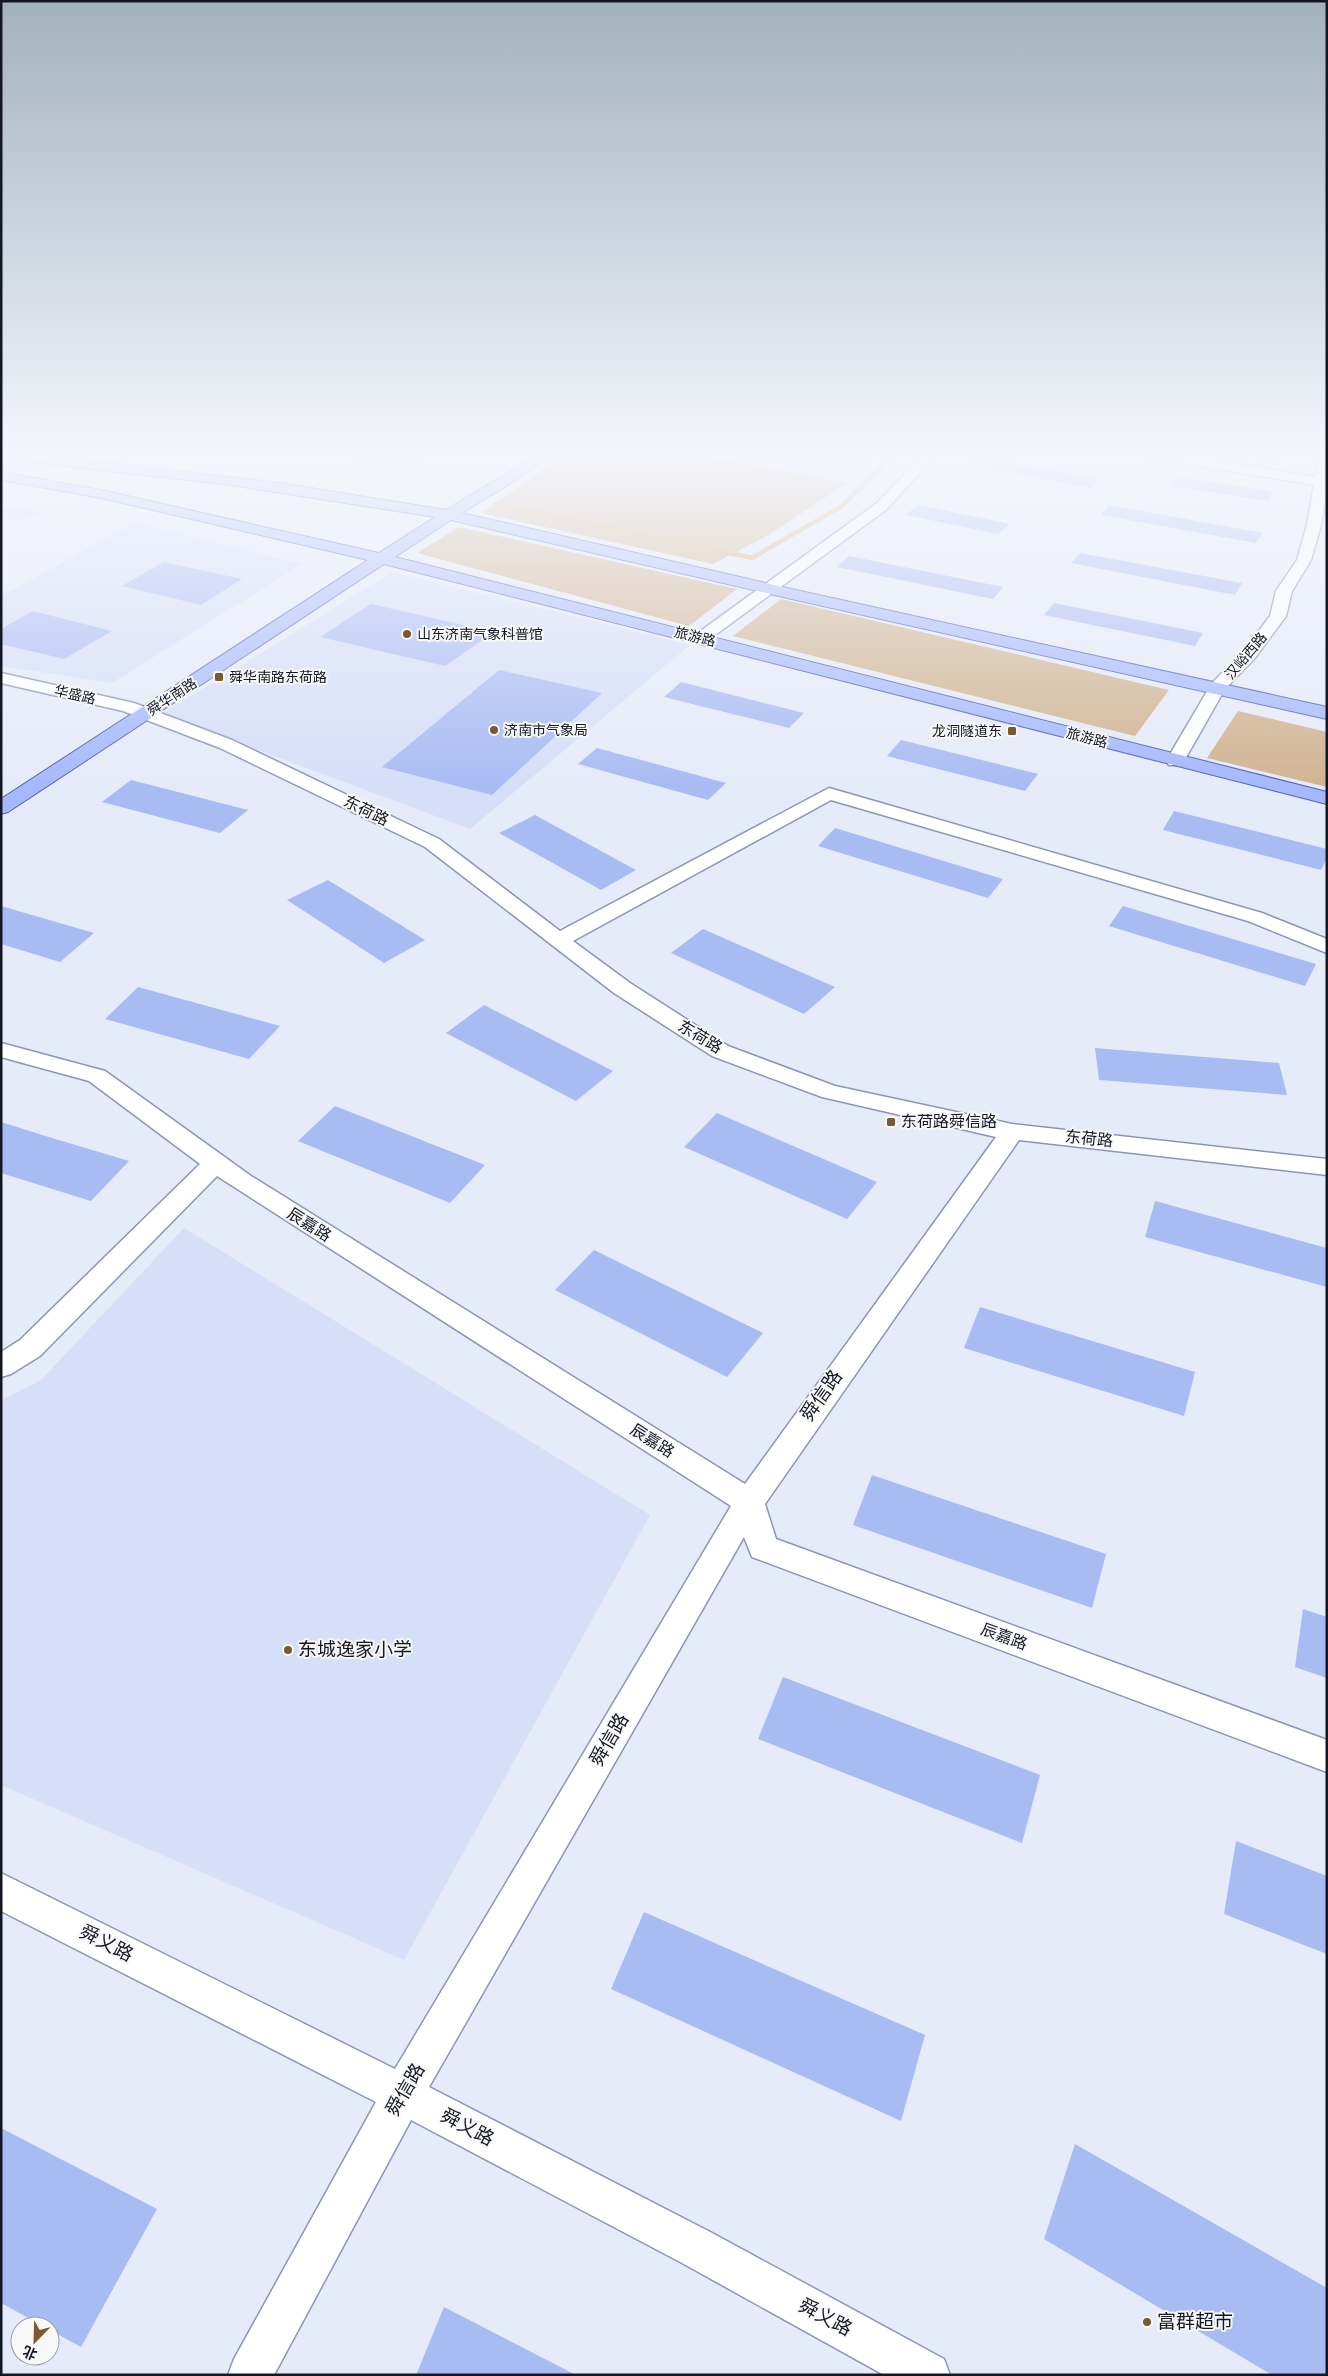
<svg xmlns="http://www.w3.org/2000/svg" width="1328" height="2376" font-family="Spectral,'Noto Sans SC',serif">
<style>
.built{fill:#d6dff8}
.green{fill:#d1b492}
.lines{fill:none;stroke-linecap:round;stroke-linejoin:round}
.stream{stroke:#dab07d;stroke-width:4.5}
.building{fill:#a9bbf3}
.minor-casing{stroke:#8b96b6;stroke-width:3}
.major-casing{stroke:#4d62b2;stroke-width:2}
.minor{fill:#fff;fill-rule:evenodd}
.major{fill:#a7b9fe;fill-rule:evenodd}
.poi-dot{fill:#7b5a31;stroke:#f8f8f8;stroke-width:2}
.labels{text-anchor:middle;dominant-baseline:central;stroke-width:4;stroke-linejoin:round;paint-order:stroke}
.far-poi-label{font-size:14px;fill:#141824;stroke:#f8f8f8;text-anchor:start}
.far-street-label{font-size:14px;fill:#141824;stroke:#f8f8f8}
.street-label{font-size:16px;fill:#141824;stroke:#f8f8f8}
.poi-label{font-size:16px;fill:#141824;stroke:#f8f8f8;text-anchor:start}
.near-street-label{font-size:19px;fill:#141824;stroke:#f8f8f8}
.near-poi-label{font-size:19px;fill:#141824;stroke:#f8f8f8;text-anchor:start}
</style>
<rect width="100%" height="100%" fill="#e6ebf9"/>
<!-- built -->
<g class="built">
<polygon points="695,454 876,454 847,483"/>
<polygon points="1,506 48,514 1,521"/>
<polygon points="135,523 302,564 112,683 1,666 1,596"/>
<polygon points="392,572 690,645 470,829 162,714"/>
<polygon points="184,1228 650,1515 404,1960 1,1785 1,1400 41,1380"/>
</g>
<!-- green -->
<g class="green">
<polygon points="566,454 696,454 847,483 767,536 713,564 481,513"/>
<polygon points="459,527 737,589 689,626 417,553"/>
<polygon points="781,599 1169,690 1135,736 733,636"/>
<polygon points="1238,711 1327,732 1327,787 1207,758"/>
</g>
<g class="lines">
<!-- stream -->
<polyline class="stream" points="495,504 752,558 842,506 894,454"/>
</g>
<!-- building -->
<g class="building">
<polygon points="329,454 394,454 425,459 412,468"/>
<polygon points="739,454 812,454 796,466"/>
<polygon points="1231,454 1282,454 1278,462"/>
<polygon points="977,457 1100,479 1092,488 968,465"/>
<polygon points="1176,477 1272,491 1268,501 1171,486"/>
<polygon points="918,505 1010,524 998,534 906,515"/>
<polygon points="1109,505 1263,533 1256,543 1101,515"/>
<polygon points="1080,553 1242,583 1235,595 1071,563"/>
<polygon points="849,556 1003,587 993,599 837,567"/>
<polygon points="164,562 242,579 201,605 122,586"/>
<polygon points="1054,603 1203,633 1195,646 1044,615"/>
<polygon points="371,604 494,632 445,666 320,637"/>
<polygon points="33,611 112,631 64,659 1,644 1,629"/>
<polygon points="499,670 602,693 492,795 382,767"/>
<polygon points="681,682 804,713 789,728 664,697"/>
<polygon points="901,740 1038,774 1025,791 887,756"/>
<polygon points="597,748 726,783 708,800 578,764"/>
<polygon points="131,780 248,810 220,833 102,802"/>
<polygon points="1174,811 1327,849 1327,858 1321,870 1163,830"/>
<polygon points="535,815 636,870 601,890 499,833"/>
<polygon points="835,828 1003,879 988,898 818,846"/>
<polygon points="328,880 425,940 384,963 287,900"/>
<polygon points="1,906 94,933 60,962 1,944"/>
<polygon points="1123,906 1316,964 1305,986 1109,926"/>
<polygon points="703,929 835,987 804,1014 671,953"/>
<polygon points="138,987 280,1026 249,1059 105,1019"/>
<polygon points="484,1005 613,1071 576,1101 446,1033"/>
<polygon points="1095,1048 1279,1063 1287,1095 1099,1080"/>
<polygon points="335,1106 485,1165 450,1203 298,1141"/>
<polygon points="717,1113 877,1182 847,1219 684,1147"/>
<polygon points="1,1122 52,1138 129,1161 91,1201 1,1173"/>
<polygon points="1155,1201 1327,1248 1327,1287 1145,1237"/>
<polygon points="594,1250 763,1333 727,1377 555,1290"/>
<polygon points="980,1307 1195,1372 1184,1416 964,1348"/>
<polygon points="872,1475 1106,1554 1092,1608 853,1525"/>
<polygon points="1303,1609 1327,1617 1327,1678 1295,1667"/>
<polygon points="783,1677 1040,1775 1022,1843 758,1739"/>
<polygon points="1236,1841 1327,1876 1327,1954 1224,1914"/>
<polygon points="644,1912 925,2035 901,2121 611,1989"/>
<polygon points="1,2128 157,2209 81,2347 50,2330 50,2326 43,2326 1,2303"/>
<polygon points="1075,2144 1327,2288 1327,2375 1272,2375 1044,2239"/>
<polygon points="444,2307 576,2375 416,2375"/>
</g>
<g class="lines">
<!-- minor casing -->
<g class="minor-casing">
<g id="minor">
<polygon points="924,454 937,454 887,509 707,641 695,641 693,638 695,635 877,503"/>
<polygon points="1148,454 1176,454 1315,477 1320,454 1327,454 1327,490 1321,525 1311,560 1292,591 1286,616 1255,658 1225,689 1184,761 1181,765 1169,765 1166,761 1212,683 1243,652 1270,616 1276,591 1297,560 1307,525 1314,485 1154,458"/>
<polygon points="1,673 134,703 232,740 439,839 560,931 829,788 1262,913 1327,939 1327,953 1248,921 831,800 573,941 630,983 728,1046 835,1086 1012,1124 1327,1159 1327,1175 1019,1140 765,1504 776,1539 1327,1740 1327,1772 752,1557 744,1537 429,2087 714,2234 944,2359 950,2375 884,2375 684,2264 411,2120 274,2375 228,2375 234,2359 376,2102 1,1911 1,1873 395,2069 731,1506 217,1176 40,1356 11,1374 1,1377 1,1352 20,1340 200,1164 89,1081 1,1057 1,1043 105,1071 251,1176 745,1484 996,1137 822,1097 712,1056 614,993 425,847 220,748 123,711 1,683"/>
</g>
</g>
<!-- major casing -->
<g class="major-casing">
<polygon id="major" points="1,454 31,454 280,483 446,510 517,467 534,454 550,454 527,473 462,513 796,590 1327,707 1327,719 796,600 451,520 395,557 1327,792 1327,804 384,564 8,812 1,814 1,799 368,560 101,498 1,480 1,472 101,490 379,553 435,517 224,484 1,459"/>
</g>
<!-- minor -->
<use href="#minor" class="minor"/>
<!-- major -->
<use href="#major" class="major"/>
</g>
<!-- sky -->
<linearGradient id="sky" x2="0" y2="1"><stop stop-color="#a2b2bd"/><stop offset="0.58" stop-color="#f4f6fc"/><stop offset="1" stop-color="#f4f6fc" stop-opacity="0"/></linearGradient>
<rect width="1328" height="786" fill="url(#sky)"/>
<!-- markers -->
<g class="poi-dot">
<circle cx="407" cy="634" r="5"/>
<rect x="214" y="672" width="10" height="10" rx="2.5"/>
<circle cx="494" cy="730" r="5"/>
<rect x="1007" y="726" width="10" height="10" rx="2.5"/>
<rect x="886" y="1117" width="10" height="10" rx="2.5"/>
<circle cx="288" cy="1650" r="5"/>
<circle cx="1147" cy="2322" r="5"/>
</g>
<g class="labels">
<!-- far-poi labels -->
<g class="far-poi-label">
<text x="417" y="634">山东济南气象科普馆</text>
<text x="229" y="677">舜华南路东荷路</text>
<text x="504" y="730">济南市气象局</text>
<text x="1002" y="731" text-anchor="end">龙洞隧道东</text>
</g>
<!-- far-street labels -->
<g class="far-street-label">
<text transform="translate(695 637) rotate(14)">旅游路</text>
<text transform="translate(1246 656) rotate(-50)">汉峪西路</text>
<text transform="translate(75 695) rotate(13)">华盛路</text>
<text transform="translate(172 697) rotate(-33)">舜华南路</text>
<text transform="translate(1087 738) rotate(15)">旅游路</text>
</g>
<!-- street labels -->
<g class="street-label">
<text transform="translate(366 811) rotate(26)">东荷路</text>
<text transform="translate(700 1037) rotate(31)">东荷路</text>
<text transform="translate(1089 1139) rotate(6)">东荷路</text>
<text transform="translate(309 1225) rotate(32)">辰嘉路</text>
<text transform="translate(652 1441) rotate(32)">辰嘉路</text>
<text transform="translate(1004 1637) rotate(20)">辰嘉路</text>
</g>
<!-- poi labels -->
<g class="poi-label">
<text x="901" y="1122">东荷路舜信路</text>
</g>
<!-- near-street labels -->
<g class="near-street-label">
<text transform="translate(822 1396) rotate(-55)">舜信路</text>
<text transform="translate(610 1740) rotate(-60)">舜信路</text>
<text transform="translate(106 1944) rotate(27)">舜义路</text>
<text transform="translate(406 2090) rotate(-60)">舜信路</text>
<text transform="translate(467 2128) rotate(28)">舜义路</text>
<text transform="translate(825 2318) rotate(28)">舜义路</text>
</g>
<!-- near-poi labels -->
<g class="near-poi-label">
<text x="298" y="1650">东城逸家小学</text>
<text x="1157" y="2322">富群超市</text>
</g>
</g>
<!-- border -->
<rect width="1328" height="2376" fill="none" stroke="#141824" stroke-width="5"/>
<!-- north arrow -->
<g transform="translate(35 2341) rotate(203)"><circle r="24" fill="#f8f8f8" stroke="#9d9ea3"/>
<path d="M0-4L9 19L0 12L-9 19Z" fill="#7b5a31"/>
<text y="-8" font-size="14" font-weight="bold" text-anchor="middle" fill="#141824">北</text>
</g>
</svg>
